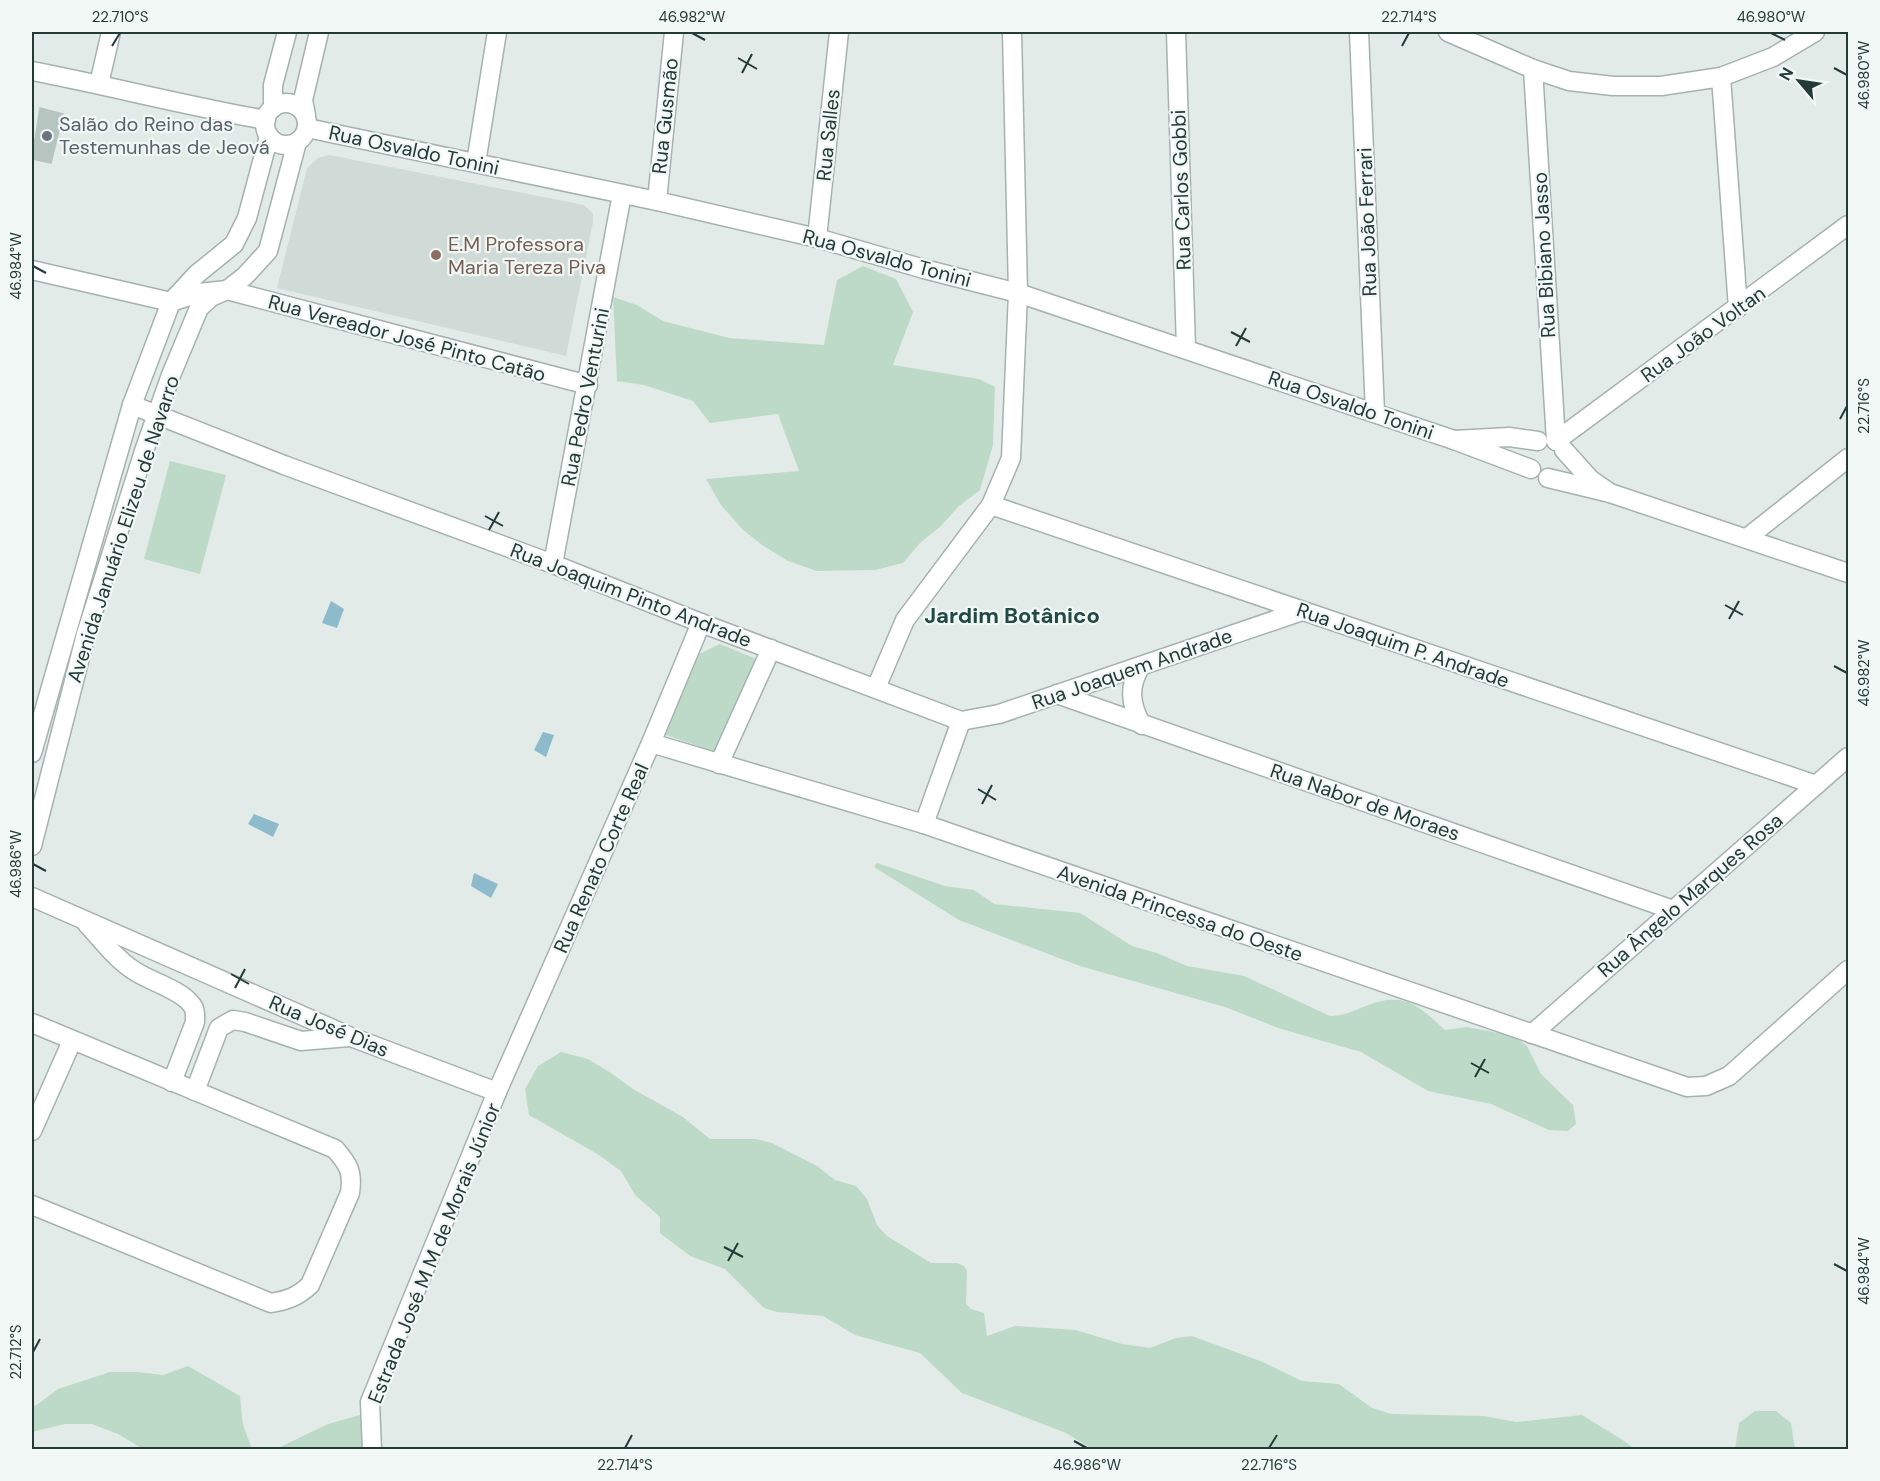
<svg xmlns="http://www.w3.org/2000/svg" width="1880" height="1481" font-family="'DM Sans',sans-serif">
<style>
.built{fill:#d0dad7}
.green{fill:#bddac8}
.water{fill:#8ebbcb}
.building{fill:#b7c5c1;stroke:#b5c4bf;stroke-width:1.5}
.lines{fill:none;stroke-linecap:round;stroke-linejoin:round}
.minor-casing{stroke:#a5b2af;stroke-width:21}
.tertiary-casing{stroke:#a5b2af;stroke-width:21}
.minor{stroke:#fff;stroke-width:18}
.tertiary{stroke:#fff;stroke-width:18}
.ticks{fill:none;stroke:#233a37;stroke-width:2}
.worship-dot{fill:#6b7280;stroke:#f2f8f5;stroke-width:2}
.education-dot{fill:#8d6e63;stroke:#f2f8f5;stroke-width:2}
.labels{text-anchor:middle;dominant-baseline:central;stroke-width:4.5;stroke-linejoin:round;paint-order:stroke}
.street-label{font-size:20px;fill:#233a37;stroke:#f2f8f5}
.worship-label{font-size:20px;fill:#5b616d;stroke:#f2f8f5;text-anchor:start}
.education-label{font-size:20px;fill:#785e54;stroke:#f2f8f5;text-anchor:start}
.quarter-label{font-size:22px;font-weight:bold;fill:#214a45;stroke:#f2f8f5}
.neatline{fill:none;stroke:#233a37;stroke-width:2}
.ticks-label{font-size:15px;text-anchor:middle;fill:#233a37}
</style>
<rect width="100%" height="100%" fill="#e2ebe8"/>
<!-- built -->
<polygon class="built" points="329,155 584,205 593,214 593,222 566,356 277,288 307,168 318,158"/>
<!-- green -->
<g class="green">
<polygon points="863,266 896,279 913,312 893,365 979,379 995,387 993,445 980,490 958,507 941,526 920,543 903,563 875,570 817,571 788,561 762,545 742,529 721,505 706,479 799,471 778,414 710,423 693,401 644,385 617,381 613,297 637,305 663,321 729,338 824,345 837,280"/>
<polygon points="170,461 226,475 200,574 144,559"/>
<polygon points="720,644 759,660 719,753 660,733 699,654"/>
<path d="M877,863L945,886L974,890L994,904L1080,913L1132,946L1157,953L1187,966L1244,976L1330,1016C1343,1016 1354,1011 1366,1006C1404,991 1418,1005 1445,1030L1467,1027L1514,1036L1527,1046L1541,1074L1573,1105L1576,1124L1568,1131L1549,1130L1491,1104L1428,1091L1361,1052L1278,1028L1225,1007L1080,966L959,920L874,867Z"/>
<polygon points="561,1052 588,1059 611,1073 633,1089 683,1117 710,1139 756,1139 772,1143 817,1166 835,1180 856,1186 867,1199 877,1225 887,1236 931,1263 957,1263 964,1266 967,1271 966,1304 971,1309 984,1313 987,1336 1015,1326 1076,1330 1122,1344 1150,1348 1176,1338 1192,1336 1263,1362 1302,1381 1339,1384 1372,1408 1391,1414 1484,1416 1516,1422 1582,1415 1621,1439 1635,1449 1092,1449 1066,1433 962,1393 920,1353 855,1335 823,1316 777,1312 764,1308 725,1269 690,1256 660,1233 660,1217 635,1195 621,1171 599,1155 529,1115 525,1089 538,1066"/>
<polygon points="188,1366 240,1396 243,1425 252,1449 143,1449 118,1434 92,1424 65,1424 32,1432 32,1407 38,1404 58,1389 110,1372 138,1372 163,1375"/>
<polygon points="1755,1411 1776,1411 1791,1423 1795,1449 1735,1449 1739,1423"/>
<polygon points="360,1415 371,1418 374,1449 274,1450 328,1424"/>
</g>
<!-- water -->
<g class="water">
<polygon points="331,601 344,609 337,628 322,623"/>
<polygon points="543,732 554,735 546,757 534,750"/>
<polygon points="254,814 279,824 273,837 248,824"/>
<polygon points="474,873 498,884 491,898 471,886"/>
</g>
<!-- building -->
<polygon class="building" points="40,108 63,114 51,163 32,159"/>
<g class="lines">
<!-- minor casing -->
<g class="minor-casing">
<g id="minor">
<polyline points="1176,32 1186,348"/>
<polyline points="1359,32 1375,413"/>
<polyline points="1448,32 1533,69 1569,81 1613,86 1661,86 1721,77 1773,57 1815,32"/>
<polyline points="1533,69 1556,441"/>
<path d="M32,71C110,86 187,106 266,120"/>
<polyline points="1721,77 1738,308"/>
<polyline points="99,84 111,32"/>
<polyline points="307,128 657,201 817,238 924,269 1018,293 1454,440"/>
<polyline points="476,163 497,32"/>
<polyline points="657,201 674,32"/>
<polyline points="817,238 839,32"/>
<polyline points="32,270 171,302 199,293 227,290 588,385"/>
<polyline points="132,405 284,465 553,564 701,623 961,721"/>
<polyline points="1556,441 1848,225"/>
<polyline points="1531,469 1454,440 1509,437 1538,441"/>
<polyline points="1548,478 1610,493 1590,479 1564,450"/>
<polyline points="1610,493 1848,573"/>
<polyline points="991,505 1816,785"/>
<polyline points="1747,538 1848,458"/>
<polyline points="553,564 622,194"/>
<path d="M1141,666C1128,686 1130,705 1142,725"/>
<polyline points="876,688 905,620 991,505 1011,458 1018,293 1012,32"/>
<polyline points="1057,694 1673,910"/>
<polyline points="961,721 999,714 1302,611"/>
<polyline points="651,743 924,824 1687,1087 1706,1086 1729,1076 1848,970"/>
<polyline points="719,764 771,649"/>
<polyline points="924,824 961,721"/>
<polyline points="32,897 351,1037 497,1092 651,743 701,623"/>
<path d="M87,924C103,941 118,962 138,973C153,982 182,991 191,1004C196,1009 195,1015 195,1022L172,1082"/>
<path d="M32,1023L335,1149C349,1165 353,1172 350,1193L310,1285C297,1297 288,1300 271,1303L32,1205"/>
<polyline points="1532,1034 1848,757"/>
<polyline points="195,1091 219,1028 233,1020 245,1022 301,1041 349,1037"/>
<polyline points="32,1131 72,1041"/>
</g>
</g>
<!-- tertiary casing -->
<g class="tertiary-casing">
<g id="tertiary">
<circle cx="286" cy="124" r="21"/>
<polyline points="273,108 273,85 287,32"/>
<polyline points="306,115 303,100 319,32"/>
<polyline points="32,753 132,405 171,302 197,274 234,244 247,218 269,136"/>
<polyline points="32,846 86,634 145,448 171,375 199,308 211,297 227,290 245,276 268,251 297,142"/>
<polyline points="372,1450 370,1402 497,1092"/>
</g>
</g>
<!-- minor -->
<use href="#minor" class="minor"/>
<!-- tertiary -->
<use href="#tertiary" class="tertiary"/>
</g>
<!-- ticks -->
<path class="ticks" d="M692,33L705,40M1771,33L1785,40M112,46L120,33M1402,46L1409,33M738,58L757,69M1834,68L1847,75M742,73L752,54M33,266L46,273M1231,332L1250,342M1236,346L1246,328M1840,419L1847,406M485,516L503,526M489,530L499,512M1725,605L1743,615M1729,619L1739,601M1834,666L1847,673M978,789L996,800M982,804L992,785M33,864L46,871M231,974L249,984M235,988L245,969M1471,1063L1489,1073M1475,1077L1485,1059M724,1247L743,1257M728,1261L738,1243M1834,1264L1847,1271M33,1352L40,1339M1074,1441L1087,1448M625,1448L632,1435M1269,1448L1277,1435"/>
<!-- markers -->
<circle class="worship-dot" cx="47" cy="136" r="6"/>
<circle class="education-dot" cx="436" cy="255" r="6"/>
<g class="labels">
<!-- street labels -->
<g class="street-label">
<text transform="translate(665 116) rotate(-84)">Rua Gusmão</text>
<text transform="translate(828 135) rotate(-84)">Rua Salles</text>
<text transform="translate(414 150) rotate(12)">Rua Osvaldo Tonini</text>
<text transform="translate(1181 190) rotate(-92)">Rua Carlos Gobbi</text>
<text transform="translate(1367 222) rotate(-92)">Rua João Ferrari</text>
<text transform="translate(1544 255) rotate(-93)">Rua Bibiano Jasso</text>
<text transform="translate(887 258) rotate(15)">Rua Osvaldo Tonini</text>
<text transform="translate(1703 334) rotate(-36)">Rua João Voltan</text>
<text transform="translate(407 338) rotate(15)">Rua Vereador José Pinto Catão</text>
<text transform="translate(585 397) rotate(-79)">Rua Pedro Venturini</text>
<text transform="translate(1351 405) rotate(19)">Rua Osvaldo Tonini</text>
<text transform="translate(123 529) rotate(-72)">Avenida Januário Elizeu de Navarro</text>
<text transform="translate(631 595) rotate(21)">Rua Joaquim Pinto Andrade</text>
<text transform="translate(1403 645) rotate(19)">Rua Joaquim P. Andrade</text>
<text transform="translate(1132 669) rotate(-19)">Rua Joaquem Andrade</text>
<text transform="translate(1365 802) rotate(19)">Rua Nabor de Moraes</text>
<text transform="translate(601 858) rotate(-66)">Rua Renato Corte Real</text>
<text transform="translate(1690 895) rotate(-41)">Rua Ângelo Marques Rosa</text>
<text transform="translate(1180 913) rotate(19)">Avenida Princessa do Oeste</text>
<text transform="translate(329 1026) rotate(23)">Rua José Dias</text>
<text transform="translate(434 1253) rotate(-68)">Estrada José M M de Morais Júnior</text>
</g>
<!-- worship labels -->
<g class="worship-label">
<text x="59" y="124">Salão do Reino das<tspan x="59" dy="23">Testemunhas de Jeová</tspan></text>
</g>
<!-- education labels -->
<g class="education-label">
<text x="448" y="244">E.M Professora<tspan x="448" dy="23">Maria Tereza Piva</tspan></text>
</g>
<!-- quarter labels -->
<g class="quarter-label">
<text x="1012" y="615">Jardim Botânico</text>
</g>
</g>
<!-- border -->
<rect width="1880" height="1481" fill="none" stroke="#f2f8f5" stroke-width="66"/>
<!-- north arrow -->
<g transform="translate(1799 81) rotate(299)" stroke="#f2f8f5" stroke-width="4.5" paint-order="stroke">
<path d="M0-4.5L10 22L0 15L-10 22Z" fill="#233a37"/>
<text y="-9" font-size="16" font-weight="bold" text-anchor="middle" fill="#233a37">N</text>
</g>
<rect x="33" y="33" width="1814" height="1415" class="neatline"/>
<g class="ticks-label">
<text x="120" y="22">22.710°S</text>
<text x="692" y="22">46.982°W</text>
<text x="1409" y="22">22.714°S</text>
<text x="1771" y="22">46.980°W</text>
<text transform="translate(1864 75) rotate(-90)" y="5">46.980°W</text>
<text transform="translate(16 266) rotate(-90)" y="5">46.984°W</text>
<text transform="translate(1864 406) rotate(-90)" y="5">22.716°S</text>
<text transform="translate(1864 673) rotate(-90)" y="5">46.982°W</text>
<text transform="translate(16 864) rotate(-90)" y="5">46.986°W</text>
<text transform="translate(1864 1271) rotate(-90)" y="5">46.984°W</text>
<text transform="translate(16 1352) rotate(-90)" y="5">22.712°S</text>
<text x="625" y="1470">22.714°S</text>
<text x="1087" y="1470">46.986°W</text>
<text x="1269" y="1470">22.716°S</text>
</g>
</svg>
